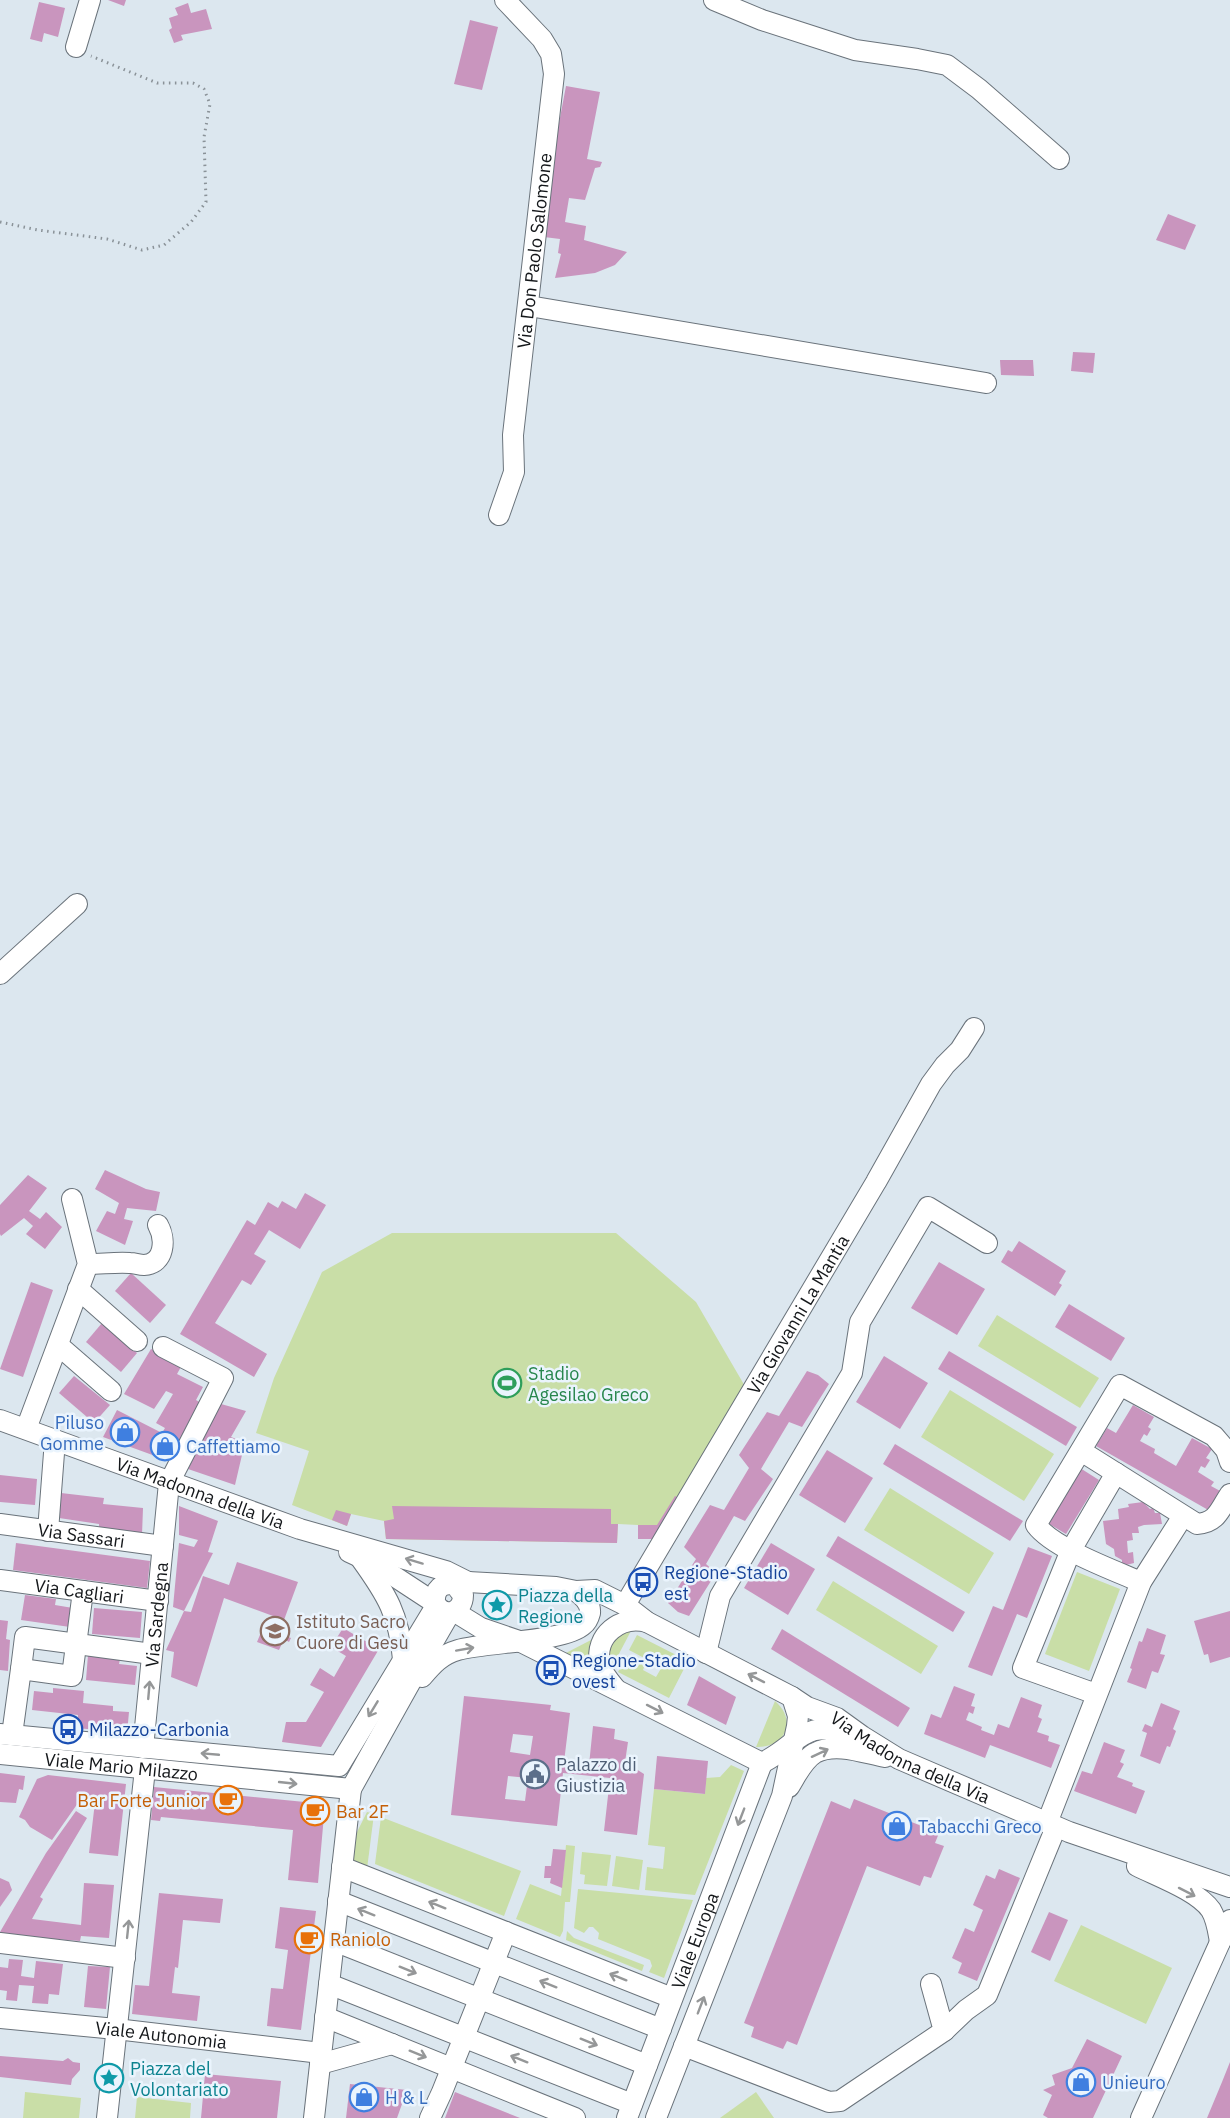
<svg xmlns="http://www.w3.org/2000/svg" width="1230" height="2118" font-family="'IBM Plex Sans',sans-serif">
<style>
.green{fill:#c9dea7}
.building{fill:#c995be;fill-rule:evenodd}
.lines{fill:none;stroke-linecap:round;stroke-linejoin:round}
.minor-casing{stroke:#6a737b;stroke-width:22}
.path{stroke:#8a9298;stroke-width:3;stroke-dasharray:1.5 4.5;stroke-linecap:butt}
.minor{stroke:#fff;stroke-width:20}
.oneway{stroke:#959798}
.labels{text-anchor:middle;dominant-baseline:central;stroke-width:5;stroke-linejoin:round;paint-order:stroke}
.street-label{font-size:18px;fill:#14171a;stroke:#eaf4fd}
.leisure-label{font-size:18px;fill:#27864d;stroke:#eaf4fd;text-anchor:start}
.shop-label{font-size:18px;fill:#366cbe;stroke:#eaf4fd;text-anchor:start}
.transit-label{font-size:18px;fill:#164399;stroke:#eaf4fd;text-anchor:start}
.culture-label{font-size:18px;fill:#0d838f;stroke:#eaf4fd;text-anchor:start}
.education-label{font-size:18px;fill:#785e54;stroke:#eaf4fd;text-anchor:start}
.service-label{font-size:18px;fill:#4e5e75;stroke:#eaf4fd;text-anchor:start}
.food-label{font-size:18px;fill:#c56008;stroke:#eaf4fd;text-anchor:start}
</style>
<rect width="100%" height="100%" fill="#dce7ef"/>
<!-- green -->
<g class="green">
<polygon points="392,1233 616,1233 696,1302 746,1388 657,1539 638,1539 638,1525 618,1524 617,1543 386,1539 384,1521 351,1514 347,1526 292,1505 309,1451 256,1433 274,1378 322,1272"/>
<polygon points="997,1315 1099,1378 1080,1408 978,1346"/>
<polygon points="950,1390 1054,1454 1024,1501 921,1437"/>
<polygon points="890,1488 994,1553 969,1594 864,1530"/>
<polygon points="1077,1572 1120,1589 1089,1671 1045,1654"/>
<polygon points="833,1581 938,1646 921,1674 816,1610"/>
<polygon points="633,1627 610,1671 605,1652 610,1639"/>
<polygon points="637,1635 688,1661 669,1698 618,1672 627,1656 645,1665 643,1670 656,1677 663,1665 650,1658 648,1660 629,1650"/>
<polygon points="591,1640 589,1661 591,1670 562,1655"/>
<path d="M775,1701C798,1721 785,1748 756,1747Z"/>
<polygon points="731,1765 744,1771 695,1895 645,1890 647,1867 663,1869 665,1847 648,1845 654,1789 705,1794 706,1778 720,1777"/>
<polygon points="367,1812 374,1814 367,1869 353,1861 356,1834"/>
<polygon points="381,1817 521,1871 504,1916 375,1864"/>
<polygon points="566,1845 575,1846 570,1902 565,1902 563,1931 560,1937 516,1919 530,1884 561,1896"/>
<polygon points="582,1852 611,1855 607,1886 584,1884 585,1875 580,1874"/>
<polygon points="616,1856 643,1860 639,1890 612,1886"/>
<polygon points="578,1889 693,1900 664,1978 649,1972 652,1966 650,1960 598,1939 599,1933 593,1927 589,1927 584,1933 574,1928"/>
<polygon points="1081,1925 1172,1968 1146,2024 1054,1981"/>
<polygon points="567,1931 574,1938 644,1965 642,1971 566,1940"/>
<polygon points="25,2092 81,2098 79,2118 23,2118"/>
<polygon points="756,2092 774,2118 720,2118"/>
<polygon points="137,2097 191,2103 190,2118 135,2118"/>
</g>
<!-- building -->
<g class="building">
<polygon points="108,0 126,0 124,6"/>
<polygon points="39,2 65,8 58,37 44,33 42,42 30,39"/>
<polygon points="188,3 191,13 206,9 212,29 181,35 183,40 174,43 169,30 172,28 169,18 178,15 175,8"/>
<polygon points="470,20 498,27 482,90 454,84"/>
<polygon points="566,86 600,92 587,159 602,162 600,167 595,168 585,200 569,198 565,222 586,226 584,240 627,252 615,265 595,273 555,278 561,254 558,253 560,239 544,237 555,155 553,155"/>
<polygon points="1168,214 1196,225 1185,250 1156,240"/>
<polygon points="1073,352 1095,353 1093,373 1071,371"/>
<polygon points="1000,360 1033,360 1034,376 1001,375"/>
<polygon points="105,1170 146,1189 160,1192 156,1211 127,1208 124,1219 133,1221 125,1245 96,1231 107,1211 115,1214 119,1203 95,1189"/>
<polygon points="28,1175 47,1188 29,1211 40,1219 46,1212 62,1227 45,1249 26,1234 33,1226 24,1218 1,1236 0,1234 0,1205"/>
<polygon points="305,1193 326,1205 300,1249 269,1230 254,1254 266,1261 251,1285 242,1280 215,1323 267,1354 254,1377 180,1334 247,1220 255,1225 268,1202 278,1208 282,1201 296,1209"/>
<polygon points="1019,1241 1066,1271 1059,1283 1062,1285 1055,1296 1001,1262 1008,1250 1012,1252"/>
<polygon points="939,1262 985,1289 957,1335 911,1308"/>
<polygon points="131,1273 166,1305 150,1323 115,1291"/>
<polygon points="31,1282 53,1290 23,1377 0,1369"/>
<polygon points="1069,1304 1125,1338 1111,1361 1055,1327"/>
<polygon points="102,1323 137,1353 121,1372 86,1342"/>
<polygon points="151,1349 182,1365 177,1374 203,1387 196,1400 201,1403 169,1461 103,1437 117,1410 162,1433 165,1428 156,1423 173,1394 166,1391 154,1409 124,1394"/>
<polygon points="949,1351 1077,1427 1066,1446 938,1369"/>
<polygon points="884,1356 928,1383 900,1429 856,1402"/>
<polygon points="807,1371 818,1375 829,1384 802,1427 789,1422 761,1469 773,1479 745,1521 734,1516 706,1564 716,1573 689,1616 678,1612 668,1603 696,1559 684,1547 710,1505 724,1510 749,1468 739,1455 767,1412 779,1416"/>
<polygon points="74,1376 110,1405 94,1423 59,1393"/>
<polygon points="221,1404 246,1411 231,1437 245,1442 235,1485 188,1469"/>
<polygon points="1133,1405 1154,1417 1148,1427 1151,1429 1147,1436 1144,1434 1140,1441 1155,1449 1154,1453 1176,1466 1192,1438 1212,1449 1206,1458 1210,1460 1205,1468 1201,1466 1198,1472 1214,1482 1211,1486 1222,1492 1210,1511 1096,1446 1107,1428 1116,1433"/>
<polygon points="895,1444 1023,1521 1010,1541 883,1464"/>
<polygon points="827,1450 873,1478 845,1523 799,1495"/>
<polygon points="1080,1468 1099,1480 1066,1534 1046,1522"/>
<polygon points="0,1475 37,1479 35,1505 0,1502"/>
<polygon points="61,1493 104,1498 103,1504 143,1508 142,1535 99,1529 99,1524 59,1518"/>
<polygon points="675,1496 682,1500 657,1539 638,1539 638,1525 657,1525"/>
<polygon points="1143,1502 1150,1509 1153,1508 1155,1513 1160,1513 1162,1524 1144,1525 1138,1527 1139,1533 1132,1533 1133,1540 1127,1541 1128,1553 1133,1552 1134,1563 1122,1566 1122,1560 1115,1556 1114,1549 1106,1544 1103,1521 1119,1519 1118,1509 1129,1507 1128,1504"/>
<polygon points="179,1506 218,1521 208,1552 213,1553 184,1611 173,1607 179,1543 194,1547 198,1540 179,1535"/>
<polygon points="392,1506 611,1509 611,1524 618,1524 617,1543 386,1539 384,1521 394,1519"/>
<polygon points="336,1510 351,1514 347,1526 332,1520"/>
<polygon points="838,1536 965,1612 953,1632 826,1556"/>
<polygon points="16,1543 150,1561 147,1588 13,1570"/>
<polygon points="771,1543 815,1569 788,1615 744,1588"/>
<polygon points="1028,1547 1052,1556 1027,1618 1017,1614 992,1676 968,1667 993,1606 1003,1610"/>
<polygon points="237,1562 298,1582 284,1620 224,1598 197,1687 171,1677 174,1652 166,1650 184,1611 191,1612 203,1576 229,1585"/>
<polygon points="25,1595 56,1599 55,1605 73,1608 70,1627 21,1620"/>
<polygon points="94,1608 142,1612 140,1638 92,1634"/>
<polygon points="1230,1611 1230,1657 1210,1663 1208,1654 1204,1655 1194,1621"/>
<polygon points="0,1620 8,1621 6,1639 10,1640 8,1671 0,1670"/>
<polygon points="343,1628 379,1649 321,1747 282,1742 286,1722 306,1722 324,1692 310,1685 320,1668 334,1677 346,1656 331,1647"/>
<polygon points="1147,1628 1166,1635 1160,1654 1165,1655 1158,1673 1152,1671 1146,1689 1127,1682 1132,1669 1130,1668 1139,1641 1142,1642"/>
<polygon points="782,1629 910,1708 898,1727 771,1649"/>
<polygon points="262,1630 269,1633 270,1630 291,1638 289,1642 284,1639 279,1650 257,1642"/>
<polygon points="88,1655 120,1659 119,1664 137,1666 135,1685 86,1680"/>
<polygon points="699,1676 736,1697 726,1725 687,1705"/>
<polygon points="954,1686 975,1694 971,1706 975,1707 973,1714 969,1712 966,1720 982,1727 981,1730 994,1735 998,1724 1009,1728 1021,1697 1042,1705 1038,1717 1042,1719 1037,1732 1049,1736 1048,1741 1060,1745 1051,1768 990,1745 985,1758 924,1734 931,1714 941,1718"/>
<polygon points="53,1688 84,1691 83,1703 113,1706 113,1711 129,1712 127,1733 77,1728 78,1715 32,1710 34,1691 53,1693"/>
<path d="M464,1696L551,1705L550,1710L570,1713L564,1762L589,1765L593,1726L615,1729L614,1739L628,1742L625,1762L644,1774L637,1835L604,1831L610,1778L563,1773L557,1826L451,1815ZM513,1734L533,1736L530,1755L510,1752ZM508,1776L528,1778L525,1801L505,1799Z"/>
<polygon points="1161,1703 1180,1711 1173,1729 1176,1731 1170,1747 1167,1746 1160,1764 1140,1756 1147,1733 1142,1731 1145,1724 1152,1727"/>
<polygon points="1104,1742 1125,1750 1120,1762 1124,1764 1117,1777 1133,1783 1132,1786 1145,1791 1136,1814 1074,1791 1082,1771 1092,1774"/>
<polygon points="657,1756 708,1761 705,1794 654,1789"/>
<polygon points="0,1773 25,1776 23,1790 19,1789 16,1803 0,1802"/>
<polygon points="48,1775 126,1784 118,1856 89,1853 95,1802 78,1803 52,1840 30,1827 25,1820 19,1817 37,1779"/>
<polygon points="154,1787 325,1804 318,1883 288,1880 293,1830 161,1817 160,1821 151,1820"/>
<polygon points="854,1799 939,1833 935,1843 944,1846 931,1878 924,1876 920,1886 867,1866 797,2045 787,2041 783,2049 751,2037 754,2027 744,2023 831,1801 850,1809"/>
<polygon points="76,1811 87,1818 40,1897 43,1899 32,1919 81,1925 84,1883 114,1885 109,1938 81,1936 80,1941 0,1935 0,1932 46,1853"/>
<polygon points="553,1849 566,1850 562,1888 550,1883 551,1878 544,1878 545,1866 551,1866"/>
<polygon points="999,1869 1020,1878 977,1981 958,1973 962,1963 952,1958 965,1928 974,1932 983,1910 973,1905 986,1875 995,1879"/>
<polygon points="0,1878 9,1882 12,1890 0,1907"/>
<polygon points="159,1893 223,1899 220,1923 183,1920 178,1968 175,1967 172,1993 200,1996 197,2021 132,2014 135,1985 149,1986"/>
<polygon points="280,1907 316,1911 301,2030 267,2026 271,1988 283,1989 288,1950 275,1948"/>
<polygon points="1049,1912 1068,1920 1050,1961 1031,1952"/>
<polygon points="9,1959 23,1960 21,1976 34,1978 36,1961 63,1964 59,1995 49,1994 48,2004 32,2003 34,1986 19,1985 17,2001 6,2000 7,1991 0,1990 0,1967 8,1968"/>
<polygon points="88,1966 110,1967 106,2009 84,2007"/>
<polygon points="1087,2039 1122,2056 1093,2118 1048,2118 1043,2115 1052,2095 1043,2090 1055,2085 1052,2075 1072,2068"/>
<polygon points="0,2056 63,2061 68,2058 73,2062 80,2063 80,2070 72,2079 71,2085 0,2077"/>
<polygon points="1230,2062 1230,2118 1207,2118 1222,2082"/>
<polygon points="205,2074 281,2081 277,2118 201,2118"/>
<polygon points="350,2084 407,2090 397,2118 346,2118"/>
<polygon points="455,2092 520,2118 445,2118"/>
</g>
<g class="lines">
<!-- minor casing -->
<g class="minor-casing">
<g id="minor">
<polyline points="714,0 762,20 855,50 917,59 947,65 979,89 1059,159"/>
<polyline points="76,47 90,0"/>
<polyline points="529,306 986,383"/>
<path id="s1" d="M499,515L514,472L513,435L554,74L551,54L542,39L505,0"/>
<polyline points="0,974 77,904"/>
<path d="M88,1264C102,1264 116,1262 130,1263C135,1263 139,1265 144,1265C165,1264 166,1239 158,1225"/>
<polyline points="78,1289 137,1341"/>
<polyline points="58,1345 111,1391"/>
<path id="s2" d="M0,1420L300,1529L446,1571L468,1582"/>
<polyline points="26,1429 88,1264 72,1199"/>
<polyline points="1081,1451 1116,1473"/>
<path id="s3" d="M0,1524L163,1546"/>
<polyline points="48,1531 55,1440"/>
<path d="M349,1552L377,1565L435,1603C444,1619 463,1613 463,1595L455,1585C442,1582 434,1589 435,1603"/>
<path d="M361,1559C387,1595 399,1615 403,1659"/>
<path id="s4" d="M0,1580L158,1601"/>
<path d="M1141,1582C1113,1570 1053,1548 1036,1525L1120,1385L1214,1436L1226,1450L1230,1462"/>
<path id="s5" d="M448,1584L468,1582L556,1587L576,1591L595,1590L625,1605L647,1622L792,1697L807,1707L837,1718L862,1736L899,1759L1069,1832L1230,1887"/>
<path id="s6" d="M625,1605L876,1182L931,1084L945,1065L960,1050L974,1028"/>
<polyline points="455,1612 481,1628 519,1641 762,1763"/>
<polyline points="706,1653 720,1596 852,1373 860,1322 928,1207 987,1243"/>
<polyline points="21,1669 25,1637 152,1654"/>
<path d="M422,1677C433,1664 441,1655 458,1650C485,1642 565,1642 583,1625C587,1622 589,1617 590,1613C591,1603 583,1596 576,1591"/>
<path d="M615,1688C609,1681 602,1673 600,1664C594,1635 621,1615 647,1622"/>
<path d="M1096,1694L1023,1668L1071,1550L1116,1473L1197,1524C1217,1523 1220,1509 1230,1494"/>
<polyline points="0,1734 339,1766 436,1606"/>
<polyline points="12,1735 21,1669 72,1676 83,1591"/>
<path id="s7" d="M143,1748L169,1483L223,1378L163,1347"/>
<path id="s8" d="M0,1754L351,1789C384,1730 416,1671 450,1613"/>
<path d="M762,1763C803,1742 800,1719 853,1734"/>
<path d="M789,1787C796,1776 803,1760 815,1753C836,1742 864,1753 885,1757"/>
<polyline points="1047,1823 1141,1582 1183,1516"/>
<path d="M1137,1866C1159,1877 1198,1891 1211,1910C1217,1920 1218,1931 1220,1942"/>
<polyline points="342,1867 672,1998"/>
<polyline points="338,1901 661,2029"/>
<polyline points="334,1941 647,2065"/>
<polyline points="0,1943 125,1958"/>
<polyline points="329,1984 632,2104"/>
<polyline points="325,2017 575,2118"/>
<path id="s9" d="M0,2018L116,2029L321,2053"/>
<polyline points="944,2031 966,2010 987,1995 1056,1827"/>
<polyline points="684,2046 829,2102 840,2101 944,2031 931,1984"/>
<polyline points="320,2064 392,2044"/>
<polyline points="107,2118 145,1769"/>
<polyline points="314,2118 351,1789"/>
<polyline points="430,2118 442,2092 506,1932"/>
<path id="s10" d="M627,2118L762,1763"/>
<polyline points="656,2118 782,1796 797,1726 798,1716 792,1697"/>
<polyline points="1141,2118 1230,1920"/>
</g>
</g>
<!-- path -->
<polyline class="path" points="0,222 38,230 107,239 142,250 164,245 191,222 206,202 204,137 210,104 204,89 193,83 157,83 91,56"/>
<!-- minor -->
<use href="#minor" class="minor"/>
</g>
<!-- one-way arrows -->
<defs><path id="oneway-shaft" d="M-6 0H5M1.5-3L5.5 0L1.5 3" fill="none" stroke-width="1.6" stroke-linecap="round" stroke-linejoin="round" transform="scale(1.5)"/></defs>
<g class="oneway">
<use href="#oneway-shaft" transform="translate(414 1561) rotate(-163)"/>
<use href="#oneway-shaft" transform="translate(465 1649) rotate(-10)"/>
<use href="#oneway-shaft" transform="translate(756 1678) rotate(-153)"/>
<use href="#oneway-shaft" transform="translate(149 1690) rotate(-85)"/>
<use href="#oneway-shaft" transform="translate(373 1709) rotate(121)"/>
<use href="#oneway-shaft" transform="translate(655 1709) rotate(27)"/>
<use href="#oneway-shaft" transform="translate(820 1753) rotate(-25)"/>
<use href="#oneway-shaft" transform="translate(210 1754) rotate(-175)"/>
<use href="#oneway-shaft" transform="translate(288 1783) rotate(6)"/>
<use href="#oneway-shaft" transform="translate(741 1817) rotate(111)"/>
<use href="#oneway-shaft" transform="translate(1187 1892) rotate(27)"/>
<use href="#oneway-shaft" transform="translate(437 1905) rotate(-158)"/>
<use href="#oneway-shaft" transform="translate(366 1912) rotate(-158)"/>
<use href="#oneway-shaft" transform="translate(128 1929) rotate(-84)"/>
<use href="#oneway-shaft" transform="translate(408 1970) rotate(22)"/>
<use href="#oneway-shaft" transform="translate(618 1977) rotate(-158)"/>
<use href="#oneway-shaft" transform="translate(548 1984) rotate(-158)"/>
<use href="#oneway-shaft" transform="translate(701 2005) rotate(-69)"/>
<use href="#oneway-shaft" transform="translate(589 2042) rotate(22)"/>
<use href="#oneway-shaft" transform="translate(418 2054) rotate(22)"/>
<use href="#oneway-shaft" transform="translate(519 2059) rotate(-158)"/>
</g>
<!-- icons -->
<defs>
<g id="stadium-ring" transform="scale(1.5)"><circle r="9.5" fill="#eaf4fd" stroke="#2e9e5b" stroke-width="1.5"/><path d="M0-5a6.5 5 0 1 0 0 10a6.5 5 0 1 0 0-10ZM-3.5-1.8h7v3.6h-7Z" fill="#2e9e5b"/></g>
<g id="shop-ring" transform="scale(1.5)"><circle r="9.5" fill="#eaf4fd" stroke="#3f7fe0" stroke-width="1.5"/><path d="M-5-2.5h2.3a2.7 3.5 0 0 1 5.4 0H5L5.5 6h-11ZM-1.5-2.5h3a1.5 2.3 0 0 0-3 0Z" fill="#3f7fe0"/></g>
<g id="bus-ring" transform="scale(1.5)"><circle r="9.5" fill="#eaf4fd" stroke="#1a4fb4" stroke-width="1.5"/><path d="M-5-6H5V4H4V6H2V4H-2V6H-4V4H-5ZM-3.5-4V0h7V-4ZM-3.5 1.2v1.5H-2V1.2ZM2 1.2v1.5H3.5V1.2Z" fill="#1a4fb4"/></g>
<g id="sight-ring" transform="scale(1.5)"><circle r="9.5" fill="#eaf4fd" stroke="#0f9aa8" stroke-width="1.5"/><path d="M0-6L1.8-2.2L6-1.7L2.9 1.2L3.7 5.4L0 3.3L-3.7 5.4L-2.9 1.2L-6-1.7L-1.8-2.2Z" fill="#0f9aa8"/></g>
<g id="school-ring" transform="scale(1.5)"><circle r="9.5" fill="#eaf4fd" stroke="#8d6e63" stroke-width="1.5"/><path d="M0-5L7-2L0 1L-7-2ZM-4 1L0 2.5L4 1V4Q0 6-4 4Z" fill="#8d6e63"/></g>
<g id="civic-ring" transform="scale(1.5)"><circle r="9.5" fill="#eaf4fd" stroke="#5c6f8a" stroke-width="1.5"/><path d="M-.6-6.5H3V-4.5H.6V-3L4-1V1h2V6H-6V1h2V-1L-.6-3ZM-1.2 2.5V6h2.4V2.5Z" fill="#5c6f8a"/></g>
<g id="cafe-ring" transform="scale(1.5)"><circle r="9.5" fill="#eaf4fd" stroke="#e8710a" stroke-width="1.5"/><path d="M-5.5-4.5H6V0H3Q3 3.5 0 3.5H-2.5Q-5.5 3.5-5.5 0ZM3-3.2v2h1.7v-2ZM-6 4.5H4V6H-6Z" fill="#e8710a"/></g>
</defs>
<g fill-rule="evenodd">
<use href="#stadium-ring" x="507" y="1383"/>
<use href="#shop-ring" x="125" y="1432"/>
<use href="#shop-ring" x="165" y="1446"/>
<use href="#bus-ring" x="643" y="1582"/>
<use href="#sight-ring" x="497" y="1605"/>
<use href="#school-ring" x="275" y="1631"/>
<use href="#bus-ring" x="551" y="1670"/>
<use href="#bus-ring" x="68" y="1729"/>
<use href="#civic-ring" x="535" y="1774"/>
<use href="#cafe-ring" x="228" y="1800"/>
<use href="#cafe-ring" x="315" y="1811"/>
<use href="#shop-ring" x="897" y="1826"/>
<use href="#cafe-ring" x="309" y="1939"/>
<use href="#sight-ring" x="109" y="2078"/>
<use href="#shop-ring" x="1081" y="2082"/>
<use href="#shop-ring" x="364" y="2097"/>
</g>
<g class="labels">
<!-- street labels -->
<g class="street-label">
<text stroke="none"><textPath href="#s1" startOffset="268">Via Don Paolo Salomone</textPath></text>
<text stroke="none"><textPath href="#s6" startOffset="338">Via Giovanni La Mantia</textPath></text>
<text stroke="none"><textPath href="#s2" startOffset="213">Via Madonna della Via</textPath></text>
<text stroke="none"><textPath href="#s3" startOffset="82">Via Sassari</textPath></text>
<text stroke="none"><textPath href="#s4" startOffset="80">Via Cagliari</textPath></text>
<text stroke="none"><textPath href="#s7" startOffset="134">Via Sardegna</textPath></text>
<text stroke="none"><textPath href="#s5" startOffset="506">Via Madonna della Via</textPath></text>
<text stroke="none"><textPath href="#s8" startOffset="122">Viale Mario Milazzo</textPath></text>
<text stroke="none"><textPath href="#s10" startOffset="190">Viale Europa</textPath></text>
<text stroke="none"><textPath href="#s9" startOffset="162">Viale Autonomia</textPath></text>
</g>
<!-- leisure labels -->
<g class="leisure-label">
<text x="528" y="1373">Stadio<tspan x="528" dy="21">Agesilao Greco</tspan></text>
</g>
<!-- shop labels -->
<g class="shop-label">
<text x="104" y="1422" text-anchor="end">Piluso<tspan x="104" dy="21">Gomme</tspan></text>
<text x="186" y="1446">Caffettiamo</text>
<text x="918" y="1826">Tabacchi Greco</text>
<text x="1102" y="2082">Unieuro</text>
<text x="385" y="2097">H &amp; L</text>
</g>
<!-- transit labels -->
<g class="transit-label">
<text x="664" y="1572">Regione-Stadio<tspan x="664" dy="21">est</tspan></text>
<text x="572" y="1660">Regione-Stadio<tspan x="572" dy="21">ovest</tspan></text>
<text x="89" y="1729">Milazzo-Carbonia</text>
</g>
<!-- culture labels -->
<g class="culture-label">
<text x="518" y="1595">Piazza della<tspan x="518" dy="21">Regione</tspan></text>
<text x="130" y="2068">Piazza del<tspan x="130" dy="21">Volontariato</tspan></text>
</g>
<!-- education labels -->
<g class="education-label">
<text x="296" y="1621">Istituto Sacro<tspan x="296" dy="21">Cuore di Gesù</tspan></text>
</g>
<!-- service labels -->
<g class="service-label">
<text x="556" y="1764">Palazzo di<tspan x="556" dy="21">Giustizia</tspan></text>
</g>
<!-- food labels -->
<g class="food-label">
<text x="207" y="1800" text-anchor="end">Bar Forte Junior</text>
<text x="336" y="1811">Bar 2F</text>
<text x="330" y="1939">Raniolo</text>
</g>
</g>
</svg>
